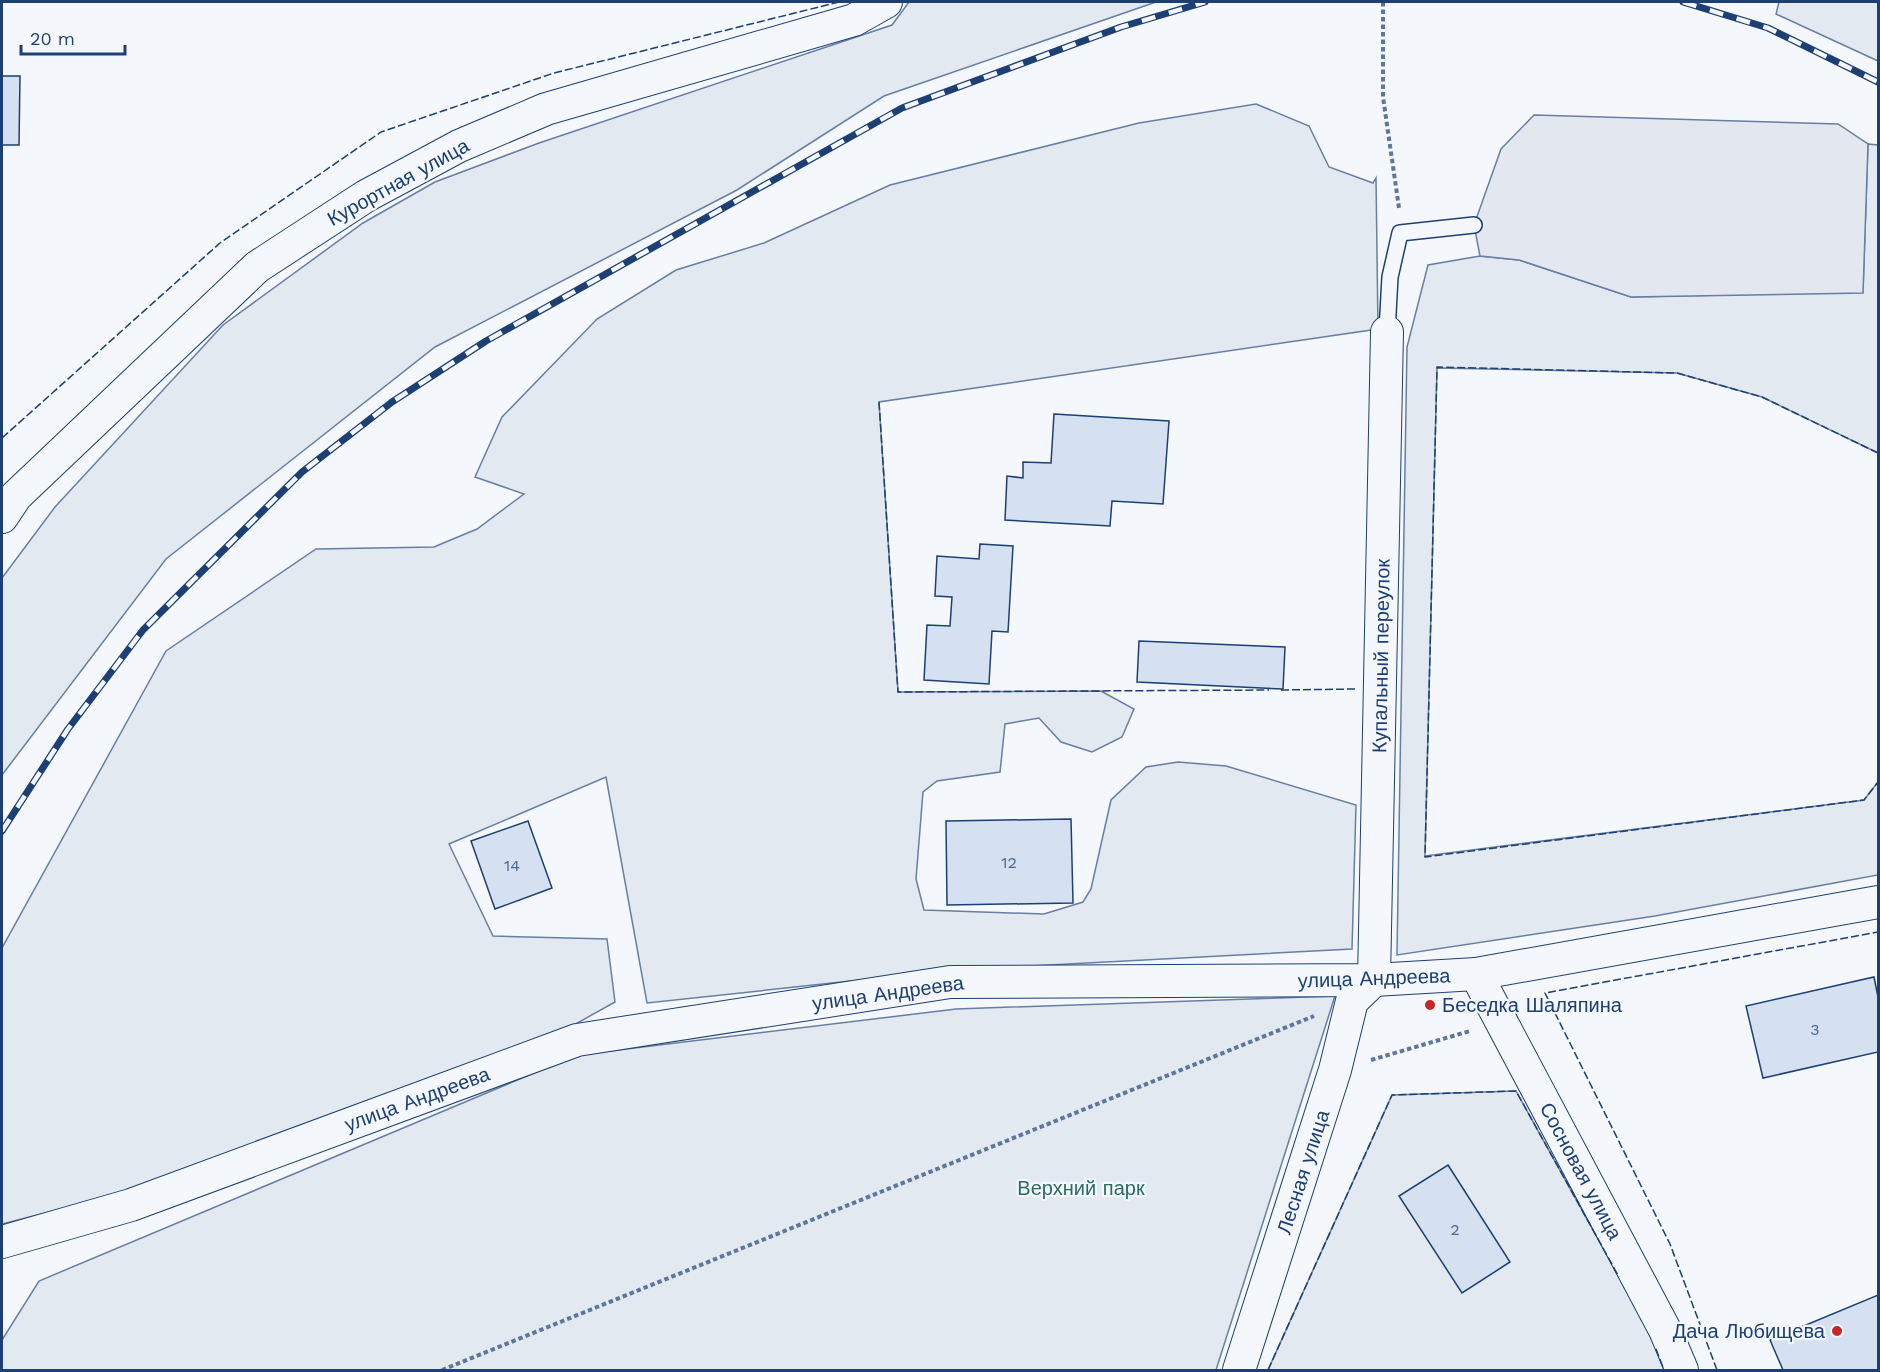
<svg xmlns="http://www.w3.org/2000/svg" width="1880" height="1372" font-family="'Work Sans',sans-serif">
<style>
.green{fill:#e3e9f0;stroke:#687fa3;stroke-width:1.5}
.parking{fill:#e3e8f0;stroke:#687fa3;stroke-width:1.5}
.building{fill:#d5e0f0;stroke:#1d3f73;stroke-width:1.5}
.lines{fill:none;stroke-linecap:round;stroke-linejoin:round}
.lane-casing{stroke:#1d3f73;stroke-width:18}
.street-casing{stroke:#1d3f73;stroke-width:34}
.path{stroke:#5e769c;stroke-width:4;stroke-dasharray:4.5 3;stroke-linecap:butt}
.lane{stroke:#f4f7fb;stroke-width:15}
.street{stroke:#f4f7fb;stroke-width:32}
.rail-casing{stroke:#1d3f73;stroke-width:7}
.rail{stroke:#f4f7fb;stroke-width:4.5;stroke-dasharray:14;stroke-linecap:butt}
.fence{stroke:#1d3f73;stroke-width:1.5;stroke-dasharray:8 3;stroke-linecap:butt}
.poi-dot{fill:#c62828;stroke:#f4f7fb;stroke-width:2}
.labels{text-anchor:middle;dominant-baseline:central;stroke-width:4.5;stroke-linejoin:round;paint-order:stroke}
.number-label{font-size:16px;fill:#4b6792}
.street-label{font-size:20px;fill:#1d3f73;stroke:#f4f7fb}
.poi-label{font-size:20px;fill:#1d3f73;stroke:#f4f7fb;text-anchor:start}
.park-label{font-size:20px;fill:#2c6c60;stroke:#f4f7fb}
</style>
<rect width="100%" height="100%" fill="#f4f7fb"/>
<!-- green -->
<g class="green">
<polygon points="909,2 1156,2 884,96 737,190 435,347 166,559 2,775 2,578 55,507 223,325 363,223 435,182 539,143 892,25"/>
<polygon points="1779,2 1878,2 1878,61 1776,14"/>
<polygon points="1256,104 1309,126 1329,167 1373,183 1376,178 1378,329 879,402 898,692 1101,691 1134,709 1122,737 1092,752 1061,742 1039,718 1005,724 1000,772 937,781 923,792 916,879 924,910 1044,914 1083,902 1091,889 1111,800 1146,767 1178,762 1226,766 1356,805 1352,949 953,970 647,1003 606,777 449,844 493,936 607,939 615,1002 572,1026 128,1192 2,1224 2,948 166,651 316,549 434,547 477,529 524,494 475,477 502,417 597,319 676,270 764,243 890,185 1139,123"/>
<polygon points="1868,144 1878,145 1878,453 1762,397 1677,373 1437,368 1425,856 1864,800 1878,782 1878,875 1655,916 1397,955 1407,347 1428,265 1480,256 1519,260 1631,297 1863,292"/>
<polygon points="1335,996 1216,1370 2,1370 2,1340 39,1281 577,1055 956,1009"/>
<polygon points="1516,1091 1649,1331 1664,1370 1268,1370 1392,1095"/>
</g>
<!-- parking -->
<polygon class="parking" points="1534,115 1838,124 1868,144 1863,293 1631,297 1519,260 1480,256 1474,225 1501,149"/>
<!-- building -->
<g class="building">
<polygon points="2,76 20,76 19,145 2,145"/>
<polygon points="1054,414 1169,421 1163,504 1112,501 1110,526 1005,520 1007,476 1023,478 1023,462 1051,463"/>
<polygon points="980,544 1013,546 1008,632 992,631 989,684 924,680 927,625 950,626 952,597 935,596 937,556 979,559"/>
<polygon points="1139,641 1285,647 1283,689 1137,682"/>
<polygon points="1071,819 1073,903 947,905 946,821"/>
<polygon points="528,821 552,888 495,909 471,841"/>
<polygon points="1874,977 1878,997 1878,1052 1763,1078 1746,1006"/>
<polygon points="1448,1165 1510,1262 1462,1293 1399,1196"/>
<polygon points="1878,1295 1878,1370 1783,1370 1770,1340"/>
</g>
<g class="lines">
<!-- lane casing -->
<g class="lane-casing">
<polyline id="lane" points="1387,332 1390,277 1400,233 1474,225"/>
</g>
<!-- street casing -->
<g class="street-casing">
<g id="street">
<polyline points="2,517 16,496 257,267 366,196 459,146 546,109 854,20 886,2"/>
<polyline points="1476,974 1665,1330 1682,1370"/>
<polyline points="2,1242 131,1205 577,1040 950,982 1374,980 1476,974 1878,902"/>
<polyline points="1239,1370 1335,1070 1352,1001 1374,980 1387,332"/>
</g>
</g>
<!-- path -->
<g class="path">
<polyline points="1383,2 1383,97 1399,208"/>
<polyline points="1371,1060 1470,1031"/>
<polyline points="442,1370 1314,1016"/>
</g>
<!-- lane -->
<use href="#lane" class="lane"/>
<!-- street -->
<use href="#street" class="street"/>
<!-- rail casing -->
<g class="rail-casing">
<g id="rail">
<polyline points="1683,2 1768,28 1878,82"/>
<polyline points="2,831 68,729 143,630 302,472 392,402 486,341 902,108 1121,27 1205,2"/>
</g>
</g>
<!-- rail -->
<use href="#rail" class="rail"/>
<!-- fence -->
<g class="fence">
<polyline points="879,402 898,692 1269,690"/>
<polyline points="2,438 220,243 381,132 554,73 839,2"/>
<polyline points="1878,453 1762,397 1677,373 1437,367 1425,857 1864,800 1878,782"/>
<polyline points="1281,690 1356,689"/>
<polyline points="1656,1349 1664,1370"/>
<polyline points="1268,1370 1392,1095 1516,1091 1619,1277"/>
<polyline points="1717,1370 1670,1244 1545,993 1878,932"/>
</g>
</g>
<!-- markers -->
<g class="poi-dot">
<circle cx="1430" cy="1005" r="6"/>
<circle cx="1837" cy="1331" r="6"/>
</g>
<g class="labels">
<!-- number labels -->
<g class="number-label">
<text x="1009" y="862">12</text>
<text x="512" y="865">14</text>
<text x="1815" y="1029">3</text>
<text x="1455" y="1229">2</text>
</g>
<!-- street labels -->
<g class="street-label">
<text transform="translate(398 182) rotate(-29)">Курортная улица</text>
<text transform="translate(1381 656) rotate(-89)">Купальный переулок</text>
<text transform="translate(1374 978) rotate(-2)">улица Андреева</text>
<text transform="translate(888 993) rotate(-8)">улица Андреева</text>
<text transform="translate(417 1099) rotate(-20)">улица Андреева</text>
<text transform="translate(1581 1171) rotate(62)">Сосновая улица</text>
<text transform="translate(1303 1172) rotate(-72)">Лесная улица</text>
</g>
<!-- poi labels -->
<g class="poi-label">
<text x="1442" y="1005">Беседка Шаляпина</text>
<text x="1825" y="1331" text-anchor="end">Дача Любищева</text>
</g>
<!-- park labels -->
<g class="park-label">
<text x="1081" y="1188">Верхний парк</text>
</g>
</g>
<!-- border -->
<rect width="1880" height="1372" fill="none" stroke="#1d3f73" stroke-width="6"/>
<!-- scale -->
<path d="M21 45v9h104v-9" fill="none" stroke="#1d3f73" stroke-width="3"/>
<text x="30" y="45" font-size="18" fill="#1d3f73" stroke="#f4f7fb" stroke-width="4.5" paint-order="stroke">20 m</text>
</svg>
